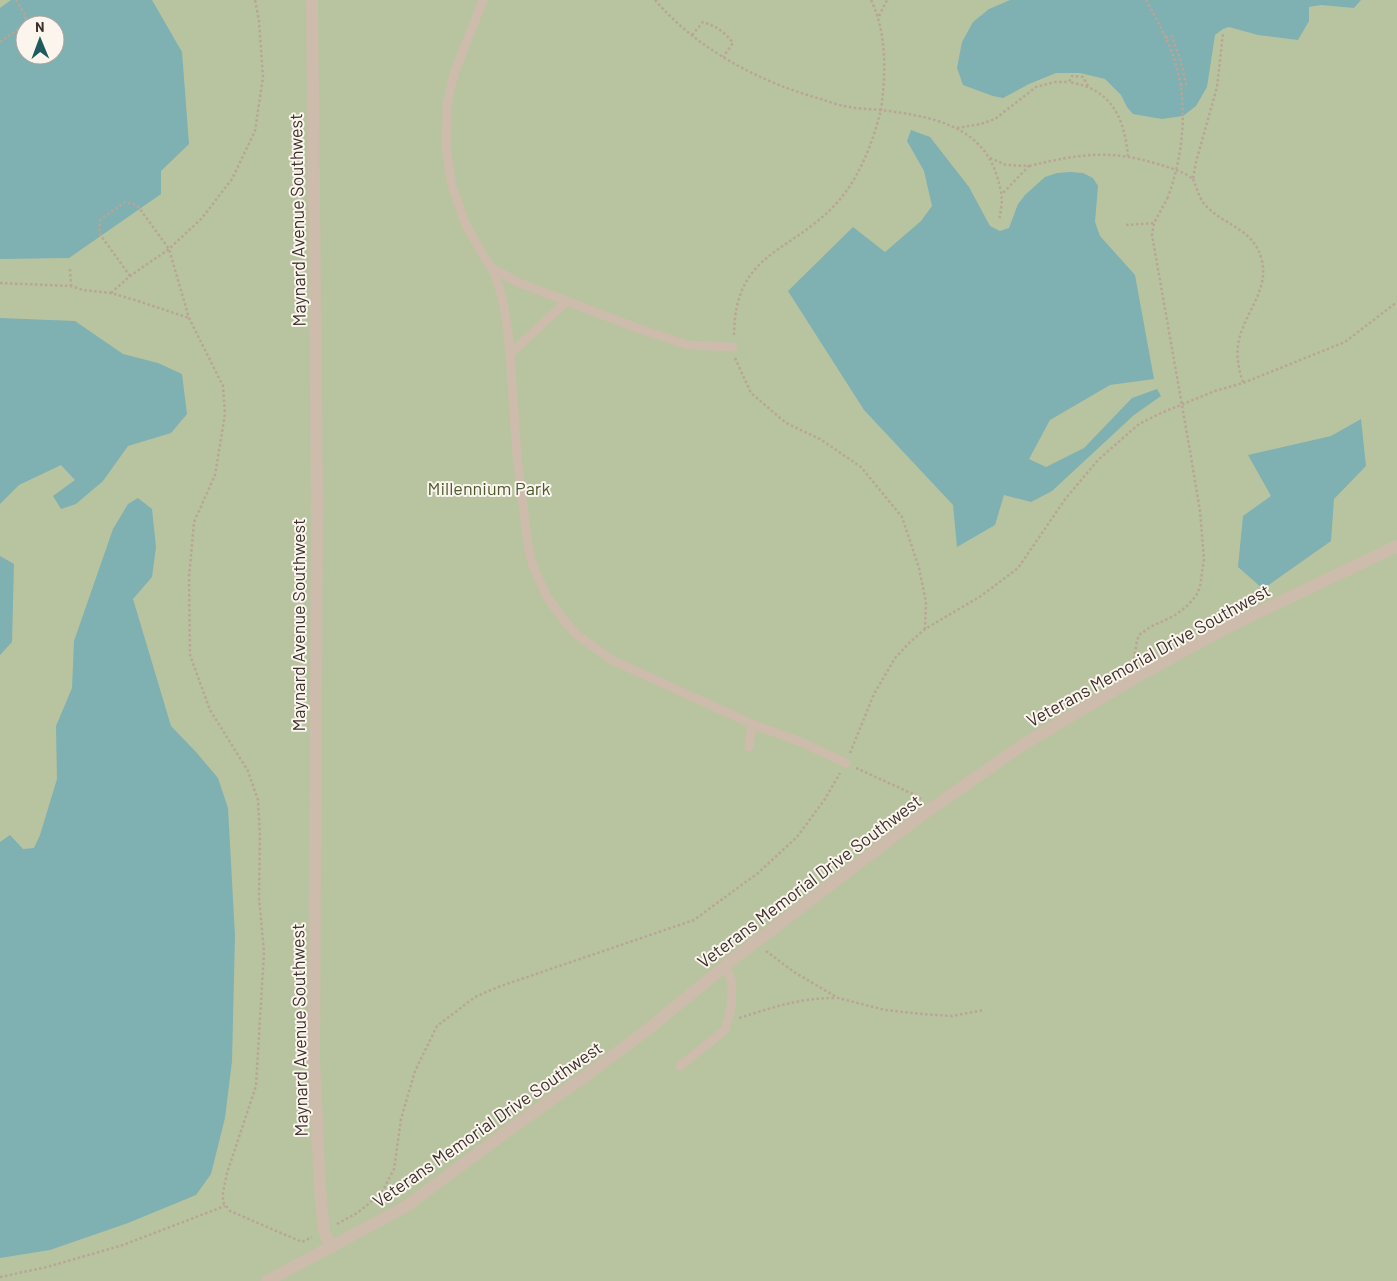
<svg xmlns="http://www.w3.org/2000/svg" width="1397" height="1281" font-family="Barlow,sans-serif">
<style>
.green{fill:#b8c4a0;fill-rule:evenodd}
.water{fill:#7fb0b2;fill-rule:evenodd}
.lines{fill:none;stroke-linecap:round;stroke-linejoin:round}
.path{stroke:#b9a596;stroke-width:2.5;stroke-dasharray:2.5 2.5;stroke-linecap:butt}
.lane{stroke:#cdbbac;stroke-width:9}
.street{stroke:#cdbbac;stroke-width:12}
.path-bridge{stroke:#b9a596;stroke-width:2.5;stroke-dasharray:2.5 2.5;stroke-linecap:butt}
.labels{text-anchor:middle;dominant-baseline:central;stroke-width:4;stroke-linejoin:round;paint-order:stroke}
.street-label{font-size:18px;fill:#3b302b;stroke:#fbf5ee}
.park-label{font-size:18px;fill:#4a5a2e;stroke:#fbf5ee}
</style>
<rect width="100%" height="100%" fill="#f4ebe1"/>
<!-- green -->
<path class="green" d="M0,0H1397V1281H0ZM25,25H55V55H25Z"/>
<!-- water -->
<g class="water">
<path d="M11,0H152L182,52L189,144L161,171V194L69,258L0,259V8ZM25,25H55V55H25Z"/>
<polygon points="1010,0 1361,0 1354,8 1321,5 1309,7 1309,21 1298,40 1258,35 1229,27 1223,29 1215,35 1207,87 1196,106 1183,116 1162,119 1133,114 1127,107 1121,95 1105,79 1080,73 1056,73 1029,84 1003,98 993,96 963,85 957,68 962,42 973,22 989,9"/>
<polygon points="911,130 930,137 969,187 990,226 1000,231 1009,228 1018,204 1025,195 1045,177 1057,173 1070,172 1083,173 1093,178 1098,186 1095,222 1100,236 1135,275 1154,379 1110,385 1050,420 1029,459 1046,467 1084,448 1132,398 1157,389 1161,396 1134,415 1052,491 1031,502 1004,495 995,525 957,547 953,505 864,410 788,291 853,227 885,252 921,221 932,206 924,171 907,141"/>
<polygon points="0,318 75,321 123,354 158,363 182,374 187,414 171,433 128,446 103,481 76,504 61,509 53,496 75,480 61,465 19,485 0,504"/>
<polygon points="1361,419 1366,466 1334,499 1331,541 1263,589 1238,567 1243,516 1271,496 1248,455 1331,436"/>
<polygon points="138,498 152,509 156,547 152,577 133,599 171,726 196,752 218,778 228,808 235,936 232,1061 225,1118 211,1174 196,1195 128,1223 50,1250 0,1258 0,842 10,835 23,849 34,848 40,835 57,779 56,726 72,688 74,641 113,529 128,504"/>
<polygon points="0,556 14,564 12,642 0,655"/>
</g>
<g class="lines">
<!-- path -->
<g class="path">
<path d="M655,0C697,49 759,82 821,99C830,102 840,106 850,107C860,109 871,109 881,110C872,145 858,182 832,208C785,255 735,254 734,335"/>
<path d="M871,0C887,33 886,74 881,110C928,116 981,124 997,176C1003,197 1003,199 999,221"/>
<polyline points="879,16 887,0"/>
<path d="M692,35L703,22C716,26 725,32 733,43L723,57"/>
<polyline points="1166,38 1172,36 1181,62 1186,84 1180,85"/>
<polyline points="0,42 23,26 26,16 16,0"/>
<path d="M1088,86L1083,77L1072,76L1069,82C1111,89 1124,116 1128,156"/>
<polyline points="957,128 981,124 995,119 1036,87 1055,82 1069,82"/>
<polyline points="990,158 1006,165 1029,166 1003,193"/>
<path d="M1029,166C1079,154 1108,149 1158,164C1170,168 1183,171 1193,179L1196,162L1217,87L1223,33"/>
<path d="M1193,179C1197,188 1199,199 1206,206C1225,226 1255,229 1262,261C1268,287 1250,307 1242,330C1235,347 1237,365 1243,382"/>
<polyline points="1126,225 1154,223"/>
<polyline points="70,269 71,286"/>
<polyline points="130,276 99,233 100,220 125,202 137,205 169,249 189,318 223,386 225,414 215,475 194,522 189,577 190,655 210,710 248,771 258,800 260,836 259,898 264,952 256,1086 227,1173 223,1192 223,1202 230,1211 302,1242 312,1237"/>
<polyline points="0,283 71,286 83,290 111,293 138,301 189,318"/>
<polyline points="111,293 130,276 169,249 202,218 232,179 255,131 263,77 259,21 255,0"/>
<polyline points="735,358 751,393 786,423 820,439 861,467 902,517 919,568 926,602 925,629"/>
<polyline points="1133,664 1137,641 1139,635 1150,627 1174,616 1186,607 1196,596 1200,587 1204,559 1200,511 1190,451 1152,235 1154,223 1168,197"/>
<polyline points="850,753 874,694 895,658 910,642 925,629 981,596 1018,568 1066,498 1098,460 1139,424 1161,413 1215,391 1243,383 1345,342 1397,302"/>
<polyline points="856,768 913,794 921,799"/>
<polyline points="766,951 794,972 838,998 885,1010 922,1014 952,1016 984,1010"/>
<path d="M739,1018C775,1007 798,998 836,998"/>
<polyline points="337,1224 357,1213 381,1194 394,1169 401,1119 415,1071 437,1026 475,997 498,987 694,920 758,873 797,837 825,799 840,773"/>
<polyline points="0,1277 47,1267 123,1245 225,1206"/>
</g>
<!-- lane -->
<g class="lane">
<polyline points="483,0 454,74 447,104 446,146 452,186 466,225 486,260 492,268 517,282 637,328 688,345 733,347"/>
<path d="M492,268C504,295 508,325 510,354L567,301"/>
<polyline points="510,354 517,456 528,546 533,566 547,597 563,619 577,635 612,660 752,724 801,742 846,763"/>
<polyline points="749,747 752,724"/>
<polyline points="680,1066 725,1030 731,1008 732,982 725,966"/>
</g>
<!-- street -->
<g class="street">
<polyline points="312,0 317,499 314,1060 320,1189 324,1231 331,1248"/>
<polyline points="267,1281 405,1207 524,1119 580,1080 647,1030 736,957 922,815 1024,744 1140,675 1230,626 1397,546"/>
</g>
<!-- path-bridge -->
<path class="path-bridge" d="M1146,0C1156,18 1166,36 1173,55C1189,100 1184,153 1168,197"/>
</g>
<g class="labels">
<!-- street labels -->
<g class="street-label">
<text transform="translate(297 220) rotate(-91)">Maynard Avenue Southwest</text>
<text transform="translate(298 625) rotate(-90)">Maynard Avenue Southwest</text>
<text transform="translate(1148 655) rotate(-29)">Veterans Memorial Drive Southwest</text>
<text transform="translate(809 881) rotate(-37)">Veterans Memorial Drive Southwest</text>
<text transform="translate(299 1030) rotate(-91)">Maynard Avenue Southwest</text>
<text transform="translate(487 1124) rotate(-35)">Veterans Memorial Drive Southwest</text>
</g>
<!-- park labels -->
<g class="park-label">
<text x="489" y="488">Millennium Park</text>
</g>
</g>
<!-- north arrow -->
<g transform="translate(40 40) rotate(359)"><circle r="24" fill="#fbf5ee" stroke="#aea6a0"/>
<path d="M0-4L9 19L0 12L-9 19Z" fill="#1f5a5e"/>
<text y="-8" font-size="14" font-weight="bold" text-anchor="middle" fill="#3b302b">N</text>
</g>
</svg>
